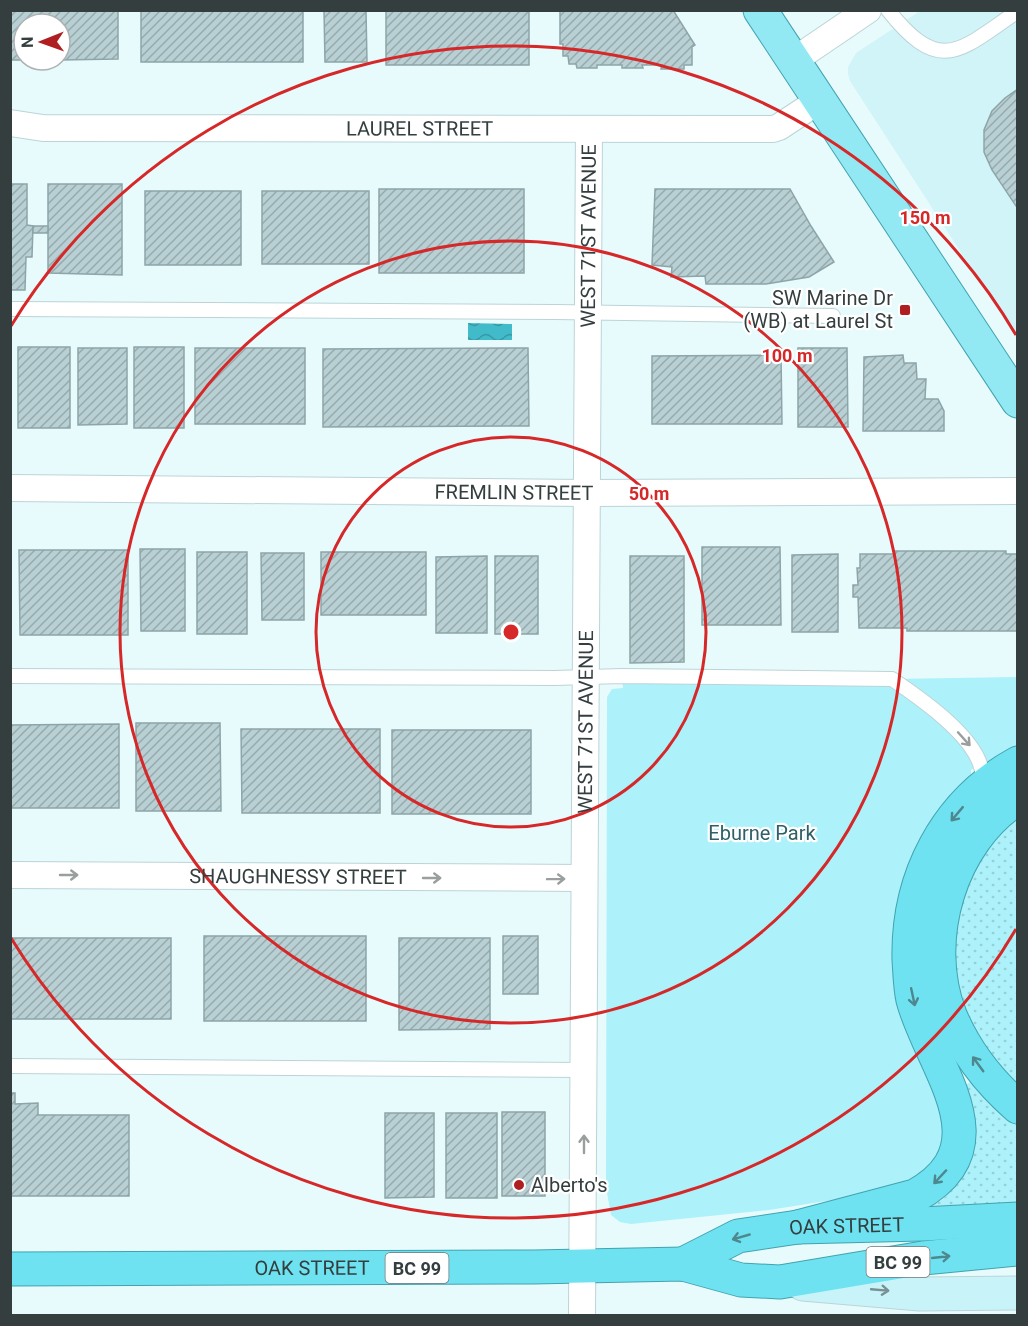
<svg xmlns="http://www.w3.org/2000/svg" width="1028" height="1326" font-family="Roboto,sans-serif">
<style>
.built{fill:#d1f4f8}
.grass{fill:url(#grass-dots)}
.park{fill:#adf1fa}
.water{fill:url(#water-waves)}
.building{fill:url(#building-hatch);stroke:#8da5a8;stroke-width:1.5}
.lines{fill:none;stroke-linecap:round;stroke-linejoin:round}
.service-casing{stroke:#bcd4d7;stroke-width:16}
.minor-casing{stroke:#bcd4d7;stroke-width:28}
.secondary-casing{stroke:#bcd4d7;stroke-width:35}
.primary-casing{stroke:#42a3af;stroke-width:35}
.trunk-casing{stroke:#42a3af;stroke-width:35}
.service{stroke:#fff;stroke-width:14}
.minor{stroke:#fff;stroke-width:26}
.secondary{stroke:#c8f4f9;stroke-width:33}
.primary{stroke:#92e9f4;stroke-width:33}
.trunk{stroke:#6ee2f0;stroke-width:33}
.oneway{stroke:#9a9e9f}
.oneway2{stroke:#4e888f}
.oneway3{stroke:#779093}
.ring{fill:none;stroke:#d62828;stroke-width:3}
.poi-dot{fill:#af1e20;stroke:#fff;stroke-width:2}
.labels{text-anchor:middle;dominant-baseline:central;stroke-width:4.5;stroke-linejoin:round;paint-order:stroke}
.shield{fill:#fff;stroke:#717879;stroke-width:1.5}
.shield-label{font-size:18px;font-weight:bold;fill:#343e3f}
.street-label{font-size:20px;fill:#343e3f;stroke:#fff}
.poi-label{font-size:20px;fill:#343e3f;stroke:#fff;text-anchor:end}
.park-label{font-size:20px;fill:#2e6066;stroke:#fff}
.centre{fill:#d62828;stroke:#fff;stroke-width:3}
.ring-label{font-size:18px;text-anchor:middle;font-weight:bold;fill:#d62828;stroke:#fff;stroke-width:4.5;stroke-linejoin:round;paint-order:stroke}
</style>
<defs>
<pattern id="grass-dots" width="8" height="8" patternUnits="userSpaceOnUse" patternTransform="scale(1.5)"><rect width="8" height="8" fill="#adf1fa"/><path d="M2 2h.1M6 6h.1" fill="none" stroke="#95d0d7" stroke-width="1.8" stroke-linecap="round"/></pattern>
<pattern id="water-waves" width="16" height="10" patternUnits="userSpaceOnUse" patternTransform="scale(1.5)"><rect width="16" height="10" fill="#41bac9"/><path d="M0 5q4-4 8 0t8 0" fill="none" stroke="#3799a5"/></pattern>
<pattern id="building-hatch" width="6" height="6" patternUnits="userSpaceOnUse" patternTransform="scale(1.5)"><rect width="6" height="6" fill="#b8d0d3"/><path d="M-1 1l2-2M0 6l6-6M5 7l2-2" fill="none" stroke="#96aaad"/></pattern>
</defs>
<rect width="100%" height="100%" fill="#e7fbfd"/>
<!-- built -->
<polygon class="built" points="920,11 1017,11 1017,339 850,81 848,74 848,67 856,53"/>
<!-- grass -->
<g class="grass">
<path d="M1017,817V1087C1007,1077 993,1067 985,1055C935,982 944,870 1017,817Z"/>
<path d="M974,1079L1000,1109L1017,1123V1209H928C935,1204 944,1199 950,1192C978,1163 983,1121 966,1085Z"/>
</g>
<!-- park -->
<polygon class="park" points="622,676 892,679 1017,677 1017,750 987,764 986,759 971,770 971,775 967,785 943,1106 946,1132 933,1168 896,1190 769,1210 631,1224 620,1222 611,1215 606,1187 607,697 612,689 623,688"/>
<!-- water -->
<polygon class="water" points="468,323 512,324 512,340 468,340"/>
<!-- building -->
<g class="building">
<polygon points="10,10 118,10 118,59 60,60 60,24 24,24 24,60 10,60"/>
<rect x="141" y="10" width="162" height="52"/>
<polygon points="324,10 366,10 367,62 325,62"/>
<rect x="386" y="10" width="143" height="55"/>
<polygon points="560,10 673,10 695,45 692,47 692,65 684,65 684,69 661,69 662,65 642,65 643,68 622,68 622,65 597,65 597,68 577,68 576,64 569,64 568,56 563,56 563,44 560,44"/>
<polygon points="1018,89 1018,209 992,170 984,152 984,130 992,111 1005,98"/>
<polygon points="10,184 27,184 27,225 33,226 32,257 26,257 25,290 10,290"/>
<polygon points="48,184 122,184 122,275 48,273"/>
<rect x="379" y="189" width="145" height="84"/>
<polygon points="655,189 790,189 811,226 834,262 809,277 766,284 706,284 705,276 671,277 672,267 652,265"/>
<rect x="145" y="191" width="96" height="74"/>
<rect x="262" y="191" width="107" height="73"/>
<rect x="33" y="226" width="15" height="7"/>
<rect x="18" y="347" width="52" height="81"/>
<rect x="134" y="347" width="50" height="81"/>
<polygon points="78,348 127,348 127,424 78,425"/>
<rect x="195" y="348" width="110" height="76"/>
<polygon points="528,348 529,426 323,427 323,349"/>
<polygon points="798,348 847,348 848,427 798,427"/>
<polygon points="781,355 782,424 652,424 652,356"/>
<polygon points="903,355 904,363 916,363 917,379 926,379 925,399 938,399 944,411 944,431 863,431 864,357"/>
<polygon points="702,547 780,547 781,625 702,625"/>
<polygon points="140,549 185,549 185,631 141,631"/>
<polygon points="19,550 128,550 128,635 20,635"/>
<polygon points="894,551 1006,551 1006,554 1018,554 1018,631 907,631 907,628 859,628 858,597 853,597 853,585 858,585 857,568 860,568 860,554 895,554"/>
<rect x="197" y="552" width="50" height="82"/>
<rect x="321" y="552" width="105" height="63"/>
<polygon points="261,553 304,553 304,620 262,620"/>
<polygon points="838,554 838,632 792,632 792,555"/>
<polygon points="487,556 487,633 436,633 436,557"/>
<rect x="495" y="556" width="43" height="78"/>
<polygon points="630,556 684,556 684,662 630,663"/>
<polygon points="136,723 220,723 221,811 136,811"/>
<polygon points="119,724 119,808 10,808 10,725"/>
<polygon points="241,729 380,729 380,813 242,813"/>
<rect x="392" y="730" width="139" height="84"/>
<rect x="204" y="936" width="162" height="85"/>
<rect x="503" y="936" width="35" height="58"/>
<rect x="10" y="938" width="161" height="81"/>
<polygon points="399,938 490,938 490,1029 399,1030"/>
<polygon points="10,1093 15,1093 15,1104 38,1103 38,1115 129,1115 129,1196 10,1196"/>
<rect x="502" y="1112" width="43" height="84"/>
<polygon points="385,1113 434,1113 434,1197 385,1198"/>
<rect x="446" y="1113" width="51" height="85"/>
</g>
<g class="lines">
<!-- service casing -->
<g class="service-casing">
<g id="service">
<path d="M888,10C941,77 960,50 1018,11"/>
<polyline points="10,309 555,312 833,316"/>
<path d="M10,676L554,678L622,676L892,679C920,698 972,734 981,767C983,773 982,780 983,786"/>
<polyline points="10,1066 585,1070"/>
</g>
</g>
<!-- minor casing -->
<g class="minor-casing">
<g id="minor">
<polyline points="793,61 868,10"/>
<path id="s1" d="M10,123L43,128L773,129L779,127L820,100"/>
<path id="s2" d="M10,488L586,493L1018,491"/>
<path id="s3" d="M10,875L584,878"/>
<path id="s4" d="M582,1316L589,129"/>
</g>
</g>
<!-- secondary casing -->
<g class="secondary-casing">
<polyline id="secondary" points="803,1284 920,1294 1018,1293"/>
</g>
<!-- primary casing -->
<g class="primary-casing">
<polyline id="primary" points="760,10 1018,401"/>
</g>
<!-- trunk casing -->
<g class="trunk-casing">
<g id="trunk">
<path d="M1018,798C950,841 921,940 950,1015C965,1051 988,1081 1018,1107"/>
<path d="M798,1227L915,1196C1006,1146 931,1067 913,1000C910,987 910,973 909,960C907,878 945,803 1018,763"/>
<path id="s5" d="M683,1264L738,1236L798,1227L922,1224L1018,1219"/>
<path id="s6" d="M10,1269L533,1267L683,1264L741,1280L780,1282L923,1258L1018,1249"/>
</g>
</g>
<!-- service -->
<use href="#service" class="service"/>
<!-- minor -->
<use href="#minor" class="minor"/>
<!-- secondary -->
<use href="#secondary" class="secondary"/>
<!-- primary -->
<use href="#primary" class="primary"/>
<!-- trunk -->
<use href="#trunk" class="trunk"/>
</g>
<!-- one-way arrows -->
<defs><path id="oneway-shaft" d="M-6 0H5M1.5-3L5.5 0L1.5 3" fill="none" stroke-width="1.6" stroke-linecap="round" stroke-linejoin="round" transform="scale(1.5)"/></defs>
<g class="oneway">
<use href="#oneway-shaft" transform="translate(964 739) rotate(48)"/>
<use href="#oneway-shaft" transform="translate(69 875)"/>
<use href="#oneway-shaft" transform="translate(432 878)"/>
<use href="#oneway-shaft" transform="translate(556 879) rotate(-1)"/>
<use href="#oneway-shaft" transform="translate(584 1144) rotate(-90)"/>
</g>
<g class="oneway2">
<use href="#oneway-shaft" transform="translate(957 814) rotate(130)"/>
<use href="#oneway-shaft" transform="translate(913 997) rotate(78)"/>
<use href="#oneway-shaft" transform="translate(978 1064) rotate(-126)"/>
<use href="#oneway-shaft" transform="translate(940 1177) rotate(133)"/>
<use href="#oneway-shaft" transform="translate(741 1237) rotate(164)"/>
<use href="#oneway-shaft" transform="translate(941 1257) rotate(-6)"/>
</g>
<use class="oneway3" href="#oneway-shaft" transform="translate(880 1290) rotate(5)"/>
<!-- distance rings -->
<g class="ring">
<circle cx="511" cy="632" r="195"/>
<circle cx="511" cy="632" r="391"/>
<path d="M1016 929A586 586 0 0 1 11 938M11 326A586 586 0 0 1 1016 335"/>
</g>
<!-- markers -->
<g class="poi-dot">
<rect x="899" y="304" width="12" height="12" rx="3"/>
<circle cx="519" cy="1185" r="6"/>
</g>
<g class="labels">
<!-- shield labels -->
<g class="shield">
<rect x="866.5" y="1247" width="63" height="30" rx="4.5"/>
<rect x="385.5" y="1253" width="63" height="30" rx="4.5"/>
</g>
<g class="shield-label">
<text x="898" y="1262">BC 99</text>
<text x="417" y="1268">BC 99</text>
</g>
<!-- street labels -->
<g class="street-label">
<text stroke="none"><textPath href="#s1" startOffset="410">LAUREL STREET</textPath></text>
<text stroke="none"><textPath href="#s4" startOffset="1080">WEST 71ST AVENUE</textPath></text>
<text stroke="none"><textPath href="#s2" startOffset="504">FREMLIN STREET</textPath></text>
<text stroke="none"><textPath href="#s4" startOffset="594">WEST 71ST AVENUE</textPath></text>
<text stroke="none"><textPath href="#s3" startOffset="288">SHAUGHNESSY STREET</textPath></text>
<text stroke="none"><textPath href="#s5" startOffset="171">OAK STREET</textPath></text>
<text stroke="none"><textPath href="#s6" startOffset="302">OAK STREET</textPath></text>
</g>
<!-- poi labels -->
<g class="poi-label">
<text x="893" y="298">SW Marine Dr<tspan x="893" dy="23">(WB) at Laurel St</tspan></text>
<text x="531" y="1185" text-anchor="start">Alberto's</text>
</g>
<!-- park labels -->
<g class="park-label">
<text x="762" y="833">Eburne Park</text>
</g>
</g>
<circle cx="511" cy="632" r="9" class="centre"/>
<g class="ring-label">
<text x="925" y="224">150 m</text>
<text x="787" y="362">100 m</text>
<text x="649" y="500">50 m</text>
</g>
<!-- border -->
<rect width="1028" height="1326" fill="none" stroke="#343e3f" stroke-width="24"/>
<!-- north arrow -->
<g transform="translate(42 42) rotate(269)"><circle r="28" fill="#ffffff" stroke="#aeb2b2" stroke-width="1.5"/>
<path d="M0-4.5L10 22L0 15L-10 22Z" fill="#af1e20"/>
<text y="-9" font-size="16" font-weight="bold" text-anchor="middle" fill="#343e3f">N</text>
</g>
</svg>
